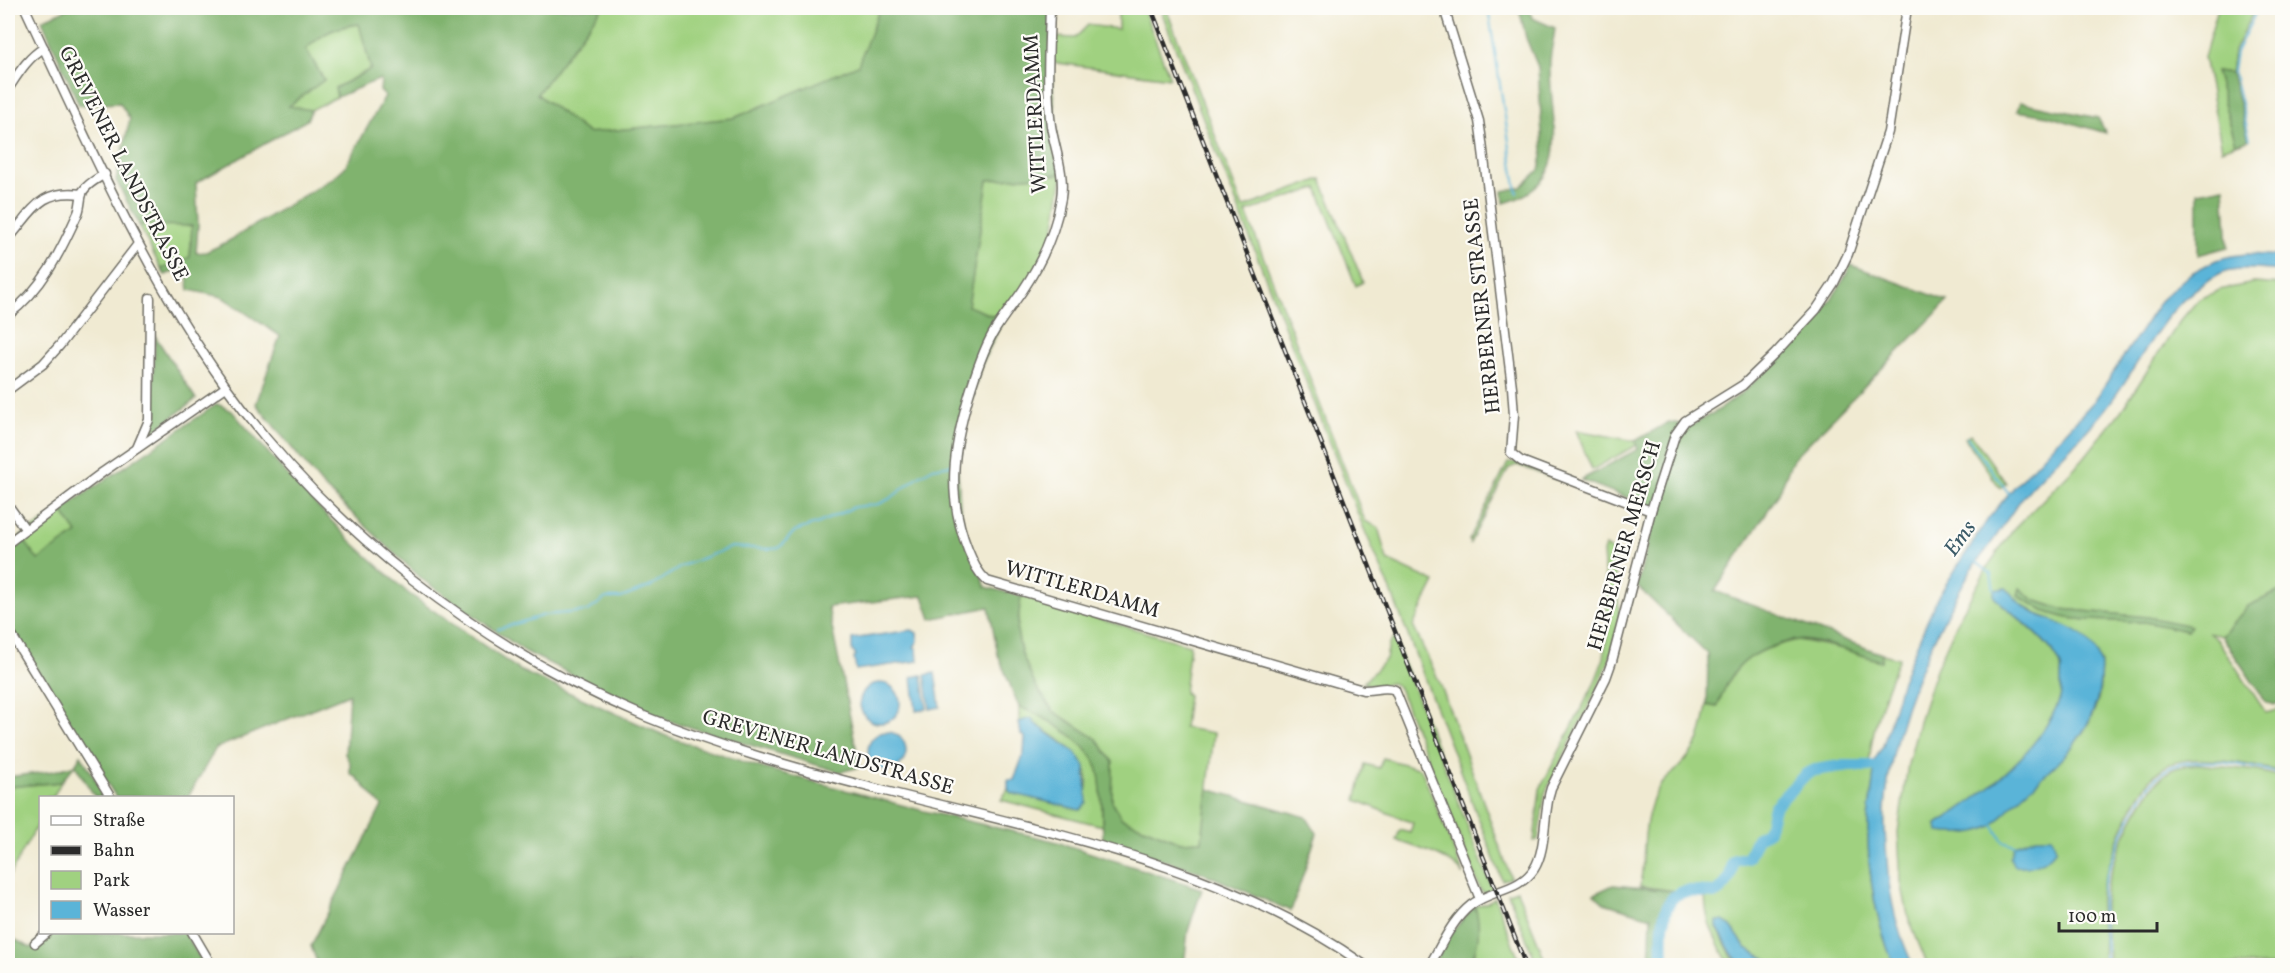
<svg xmlns="http://www.w3.org/2000/svg" width="2290" height="973" font-family="Vollkorn,serif">
<style>
.green{fill:#a0d180;stroke:#667e56;stroke-width:1.5;fill-rule:evenodd}
.forest{fill:#80b36e;stroke:#566f4c;stroke-width:1.5;fill-rule:evenodd}
.water{fill:#5ab4d8;stroke:#427082;stroke-width:1.5}
.lines{fill:none;stroke-linecap:round;stroke-linejoin:round}
.stream{stroke:#5ab4d8;stroke-width:2}
.river{stroke:#5ab4d8;stroke-width:12}
.minor-casing{stroke:#706e65;stroke-width:11}
.minor{stroke:#fff;stroke-width:8}
.rail-casing{stroke:#2b2b2b;stroke-width:4.5}
.rail{stroke:#fdfcf7;stroke-width:2;stroke-dasharray:7;stroke-linecap:butt}
.labels{text-anchor:middle;dominant-baseline:central;stroke-width:4.5;stroke-linejoin:round;paint-order:stroke}
.street-label{font-size:21px;fill:#2b2b2b;stroke:#fdfcf7}
.water-label{font-size:22px;font-style:italic;fill:#3b5b68;stroke:#fdfcf7}
</style>
<rect width="100%" height="100%" fill="#fdfcf7"/>
<filter id="ink" filterUnits="userSpaceOnUse"><feTurbulence type="fractalNoise" baseFrequency=".0167" numOctaves="2"/><feDisplacementMap in="SourceGraphic" scale="12" xChannelSelector="R" yChannelSelector="G"/><feConvolveMatrix kernelMatrix="1 2 1 2 8 2 1 2 1" color-interpolation-filters="sRGB"/></filter>
<filter id="wash" filterUnits="userSpaceOnUse"><feTurbulence type="fractalNoise" baseFrequency=".008" numOctaves="4" result="noise"/><feDisplacementMap in="SourceGraphic" scale="24" xChannelSelector="R" yChannelSelector="G"/><feGaussianBlur stdDeviation="1.35" result="paint"/><feColorMatrix in="noise" values="0 0 0 0 0 0 0 0 0 0 0 0 0 0 0 0 0 1.4 0 .05"/><feComposite in="paint" operator="in"/></filter>
<g filter="url(#wash)">
<rect width="100%" height="100%" fill="#f0ead2"/>
<!-- green -->
<g class="green">
<polygon points="602,8 880,8 859,65 734,118 588,133 537,94"/>
<polygon points="1081,8 1143,8 1170,78 1050,62 1052,37 1075,38 1088,25 1118,29 1118,13"/>
<polygon points="1160,8 1166,8 1243,208 1321,179 1363,282 1356,286 1317,188 1246,212 1365,521 1378,527 1387,560 1435,582 1413,626 1440,683 1511,878 1502,880 1391,591 1361,522"/>
<polygon points="2218,8 2255,8 2234,51 2231,73 2215,71 2236,144 2222,149 2204,57"/>
<path d="M360,24L371,69L335,88L337,97L311,110L288,106L324,80L306,49C324,32 335,27 360,24Z"/>
<polygon points="1063,174 1052,244 1031,285 1003,320 968,306 988,180"/>
<polygon points="157,224 192,226 190,258 161,269 139,225"/>
<path d="M2254,283L2282,285V590L2248,606L2222,636L2208,633L2218,640L2266,713L2282,709V772C2253,765 2196,752 2168,765C2133,783 2111,859 2100,894C2098,918 2107,941 2102,965L1928,966L1909,920L1901,882L1898,832L1908,764L1920,718L1936,669L1960,616L1990,563L2013,530L2083,459L2121,411L2180,321L2198,300L2219,290ZM2006,588L2017,601L2037,614L2051,619L2101,662C2100,674 2101,688 2098,699C2084,755 2026,783 1993,825L1937,824C1982,797 2042,749 2060,698C2062,692 2061,685 2061,679C2061,675 2062,669 2061,666C2053,643 2012,614 1994,597ZM2020,588L2034,600L2061,609L2147,617L2190,626L2187,631L2145,622L2088,620L2067,618L2049,613L2018,596Z"/>
<polygon points="1576,430 1635,441 1637,445 1592,470"/>
<polygon points="1971,434 2006,483 2000,488 1965,438"/>
<polygon points="1517,462 1558,480 1517,465 1509,468 1470,543 1469,540 1508,463"/>
<polygon points="61,510 77,533 38,561 21,536"/>
<polygon points="1605,546 1613,553 1620,618 1609,661 1599,685 1545,793 1538,840 1534,841 1540,789 1594,684 1604,658 1608,624 1603,552"/>
<polygon points="1021,596 1190,645 1184,693 1188,695 1184,728 1214,733 1202,841 1181,842 1121,818 1112,801 1113,762 1097,739 1053,711 1035,685 1021,652 1017,631"/>
<polygon points="1394,638 1493,891 1485,893 1481,891 1399,688 1392,683 1375,686 1363,683 1386,659 1389,644"/>
<path d="M1798,640L1843,649L1880,661L1882,654L1899,658C1884,694 1871,728 1869,767L1874,771C1873,788 1869,804 1868,821C1867,870 1875,920 1894,965H1777L1746,948L1731,926L1717,927L1732,957L1746,965H1729C1717,941 1702,919 1706,890L1687,887L1675,891L1640,886C1646,853 1641,822 1657,791C1661,782 1672,775 1679,767C1699,747 1703,732 1707,705L1717,707C1733,662 1752,650 1798,640Z"/>
<path d="M1019,707C1045,716 1091,742 1098,769C1103,786 1101,808 1102,826L1001,800L1008,789L1011,793L1080,810C1082,803 1086,795 1087,787C1092,754 1055,738 1032,722L1033,720L1030,718L1019,722Z"/>
<path d="M1383,758L1421,769L1464,875C1449,855 1419,849 1396,840L1400,830L1410,833L1413,823L1356,800L1365,764L1379,768Z"/>
<path d="M2199,764L2258,771L2282,777V965H2108C2111,945 2104,926 2104,906C2104,874 2141,789 2168,772C2177,766 2189,765 2199,764Z"/>
<polygon points="61,782 53,797 40,798 40,820 8,878 8,787"/>
<polygon points="1517,890 1547,965 1537,965 1508,893"/>
<polygon points="1495,898 1521,965 1467,966 1475,955 1475,906 1486,903"/>
</g>
<!-- forest -->
<g class="forest">
<path d="M69,8H602L537,94L588,133L734,118L858,65L880,8H1052C1050,64 1053,118 1063,174L988,180L968,306L1003,320L981,366L957,452L960,507L965,536L986,587L1021,596L1017,631L1021,652L1035,685L1053,711L1097,739L1113,762L1112,801L1121,818L1180,842L1202,841L1208,789L1306,817L1317,833L1291,911L1201,872L1103,840C1102,820 1103,789 1098,770C1091,742 1044,716 1019,707L998,655L989,607L931,619L923,596L828,607L860,767L840,772L663,719L526,652L423,580L323,486L256,404L280,336L222,297L189,290L186,267L165,275L161,269L190,257L192,226L139,225L116,180L130,119L120,103L79,105L42,20ZM359,24L371,69L335,88L337,97C347,94 375,79 381,80L380,91L385,96L345,167L333,178L227,242L206,252L196,253L198,225L196,183L307,120L311,110L289,106L324,80L306,49C324,32 335,27 359,24Z"/>
<path d="M1519,8H1529L1532,18L1555,28C1554,40 1550,52 1550,64C1549,121 1577,183 1504,203L1503,191L1521,187L1539,170L1543,152L1538,67L1526,38Z"/>
<polygon points="2215,71 2231,73 2249,140 2236,144"/>
<polygon points="2020,102 2098,118 2106,133 2048,116 2017,111"/>
<polygon points="2224,187 2228,247 2198,255 2198,192"/>
<path d="M1851,265L1948,301L1793,459L1778,495L1715,591L1882,654L1881,661C1855,653 1828,642 1800,640C1792,639 1782,643 1774,646C1740,658 1729,674 1717,707L1707,705L1708,654L1637,586L1657,509L1581,480L1638,449L1635,441L1669,422L1690,426L1722,408L1748,388L1821,314L1840,286Z"/>
<polygon points="155,336 196,399 149,435 152,420"/>
<polygon points="217,404 232,411 290,478 352,542 408,593 521,671 666,736 759,767 924,811 1054,841 1202,889 1188,931 1184,965 318,965 311,946 382,806 356,777 350,773 350,763 345,754 349,694 216,748 188,797 116,797 8,624 8,546 21,536 38,560 77,533 61,510"/>
<polygon points="2020,588 2034,600 2061,609 2147,617 2191,626 2187,631 2145,622 2088,620 2067,618 2049,613 2018,596"/>
<polygon points="2282,590 2282,702 2274,705 2265,701 2222,636 2248,606"/>
<polygon points="81,755 106,797 95,797 75,765 61,782 8,787 8,777 54,771 75,765"/>
<polygon points="1613,885 1675,891 1681,898 1674,901 1667,919 1666,965 1649,965 1651,917 1604,903 1594,894"/>
<path d="M1475,906C1481,926 1480,949 1467,965L1433,966L1451,933Z"/>
<polygon points="47,933 185,933 204,965 8,965 8,936 31,948"/>
</g>
<!-- water -->
<g class="water">
<path d="M2247,254L2282,256V271C2263,270 2237,265 2219,274C2162,303 2144,361 2106,408C2083,438 2053,463 2028,491C2008,514 1995,543 1974,565C1930,640 1891,722 1885,810C1884,827 1886,844 1887,860C1889,897 1897,932 1913,965H1894C1875,920 1867,870 1868,821C1869,805 1873,788 1874,771L1871,766L1883,746L1902,680L1937,598L1988,519L2015,486L2095,400L2160,301L2175,287L2191,273L2216,260L2232,256Z"/>
<path d="M2006,588C2015,598 2024,609 2037,614C2062,626 2091,630 2100,662C2102,667 2100,674 2100,680C2097,735 2052,768 2014,803C2007,809 1999,821 1992,826C1977,835 1955,834 1938,832L1937,824C1982,797 2042,749 2060,698C2062,692 2061,685 2061,679C2061,675 2062,669 2061,666C2053,643 2012,613 1994,597V590Z"/>
<polygon points="912,630 917,633 918,641 914,647 917,649 918,661 856,670 854,658 856,655 852,651 852,639"/>
<polygon points="935,673 940,707 930,709 925,675"/>
<polygon points="922,675 927,709 916,711 912,677"/>
<circle cx="880" cy="703" r="20"/>
<polygon points="1030,718 1034,720 1033,722 1076,753 1085,766 1087,803 1080,810 1011,793 1008,789 1008,780 1014,780 1024,753 1025,737 1021,735 1019,722"/>
<circle cx="887" cy="751" r="19"/>
<path d="M2036,837H2052L2056,849C2044,865 2034,867 2014,866L2010,858L2015,845Z"/>
<path d="M1717,921H1723L1731,926L1746,948L1777,965C1730,966 1739,964 1717,927Z"/>
</g>
<g class="lines">
<!-- stream -->
<g class="stream">
<polyline points="1488,8 1517,193"/>
<polyline points="2250,139 2233,71 2236,52 2258,8"/>
<polyline points="1967,437 2010,495"/>
<polyline points="1976,561 1991,574 1994,590"/>
<polyline points="498,629 545,615 588,611 606,598 621,598 652,586 682,566 732,547 770,549 779,548 795,531 819,523 854,507 879,504 891,498 919,476 933,468 951,465"/>
<polyline points="1993,825 2003,841 2015,845"/>
<path d="M2105,966C2109,942 2100,920 2102,897C2104,875 2116,851 2124,831C2133,812 2149,778 2169,768C2196,754 2254,767 2282,774"/>
</g>
<!-- river -->
<path class="river" d="M1663,966C1663,947 1658,904 1678,894C1688,888 1705,893 1716,893C1727,886 1732,876 1732,863L1735,860L1748,858L1757,838L1768,831L1774,807L1806,774L1815,770L1841,766H1871L1883,769"/>
</g>
</g>
<g filter="url(#ink)">
<g class="lines">
<!-- minor casing -->
<g class="minor-casing">
<g id="minor">
<path d="M25,8C85,136 142,269 225,385C327,529 482,648 644,716C719,747 798,769 877,789C1045,832 1221,863 1366,966"/>
<path d="M1050,8C1049,46 1046,87 1051,126C1055,150 1065,173 1061,198C1056,230 1041,263 1023,290C1013,305 1001,319 992,335C982,353 975,375 969,395C953,450 946,495 968,550C973,562 977,572 987,581L1363,690C1375,691 1385,685 1395,690L1480,899"/>
<polyline points="1444,8 1479,121 1481,134 1512,387 1514,415 1511,453 1521,461 1651,511"/>
<path d="M8,89C18,74 28,57 44,48"/>
<path d="M8,239C32,213 38,188 82,194"/>
<path d="M8,315C42,290 61,251 78,213C81,206 80,197 83,191C88,183 97,179 105,174"/>
<polyline points="8,390 43,364 60,345 138,244"/>
<polyline points="137,448 149,420 150,298"/>
<polyline points="8,505 26,530"/>
<polyline points="8,543 103,472 226,387"/>
<polyline points="8,629 111,798"/>
<polyline points="192,932 212,966"/>
<polyline points="35,943 48,932"/>
<path d="M1429,966C1442,945 1451,921 1471,905C1490,890 1520,891 1534,869C1547,849 1543,812 1551,788L1606,678L1612,661L1651,511L1675,435L1685,421L1743,385L1775,354L1816,310L1834,283L1848,254L1888,132L1907,8"/>
</g>
</g>
<!-- minor -->
<use href="#minor" class="minor"/>
<!-- rail casing -->
<g class="rail-casing">
<polyline id="rail" points="1151,8 1526,966"/>
</g>
<!-- rail -->
<use href="#rail" class="rail"/>
</g>
</g>
<g class="labels">
<!-- street labels -->
<g class="street-label">
<text transform="translate(1036 114) rotate(-93)">WITTLERDAMM</text>
<text transform="translate(123 164) rotate(63)">GREVENER LANDSTRASSE</text>
<text transform="translate(1483 306) rotate(-96)">HERBERNER STRASSE</text>
<text transform="translate(1625 546) rotate(-74)">HERBERNER MERSCH</text>
<text transform="translate(1082 590) rotate(16)">WITTLERDAMM</text>
<text transform="translate(828 753) rotate(16)">GREVENER LANDSTRASSE</text>
</g>
<!-- water labels -->
<g class="water-label">
<text transform="translate(1961 539) rotate(-54)">Ems</text>
</g>
</g>
<!-- margin -->
<rect width="2290" height="973" fill="none" stroke="#fdfcf7" stroke-width="30"/>
<!-- legend -->
<rect x="39" y="796" width="195" height="138" fill="#fdfcf7" stroke="#a9a8a5" stroke-width="1.5"/>
<rect x="51" y="816" width="30" height="9" fill="#ffffff" stroke="#a9a8a5" stroke-width="1.5"/>
<text x="93" y="826" font-size="18" fill="#2b2b2b">Straße</text>
<rect x="51" y="846" width="30" height="9" fill="#2b2b2b" stroke="#a9a8a5" stroke-width="1.5"/>
<text x="93" y="856" font-size="18" fill="#2b2b2b">Bahn</text>
<rect x="51" y="871" width="30" height="18" fill="#a0d180" stroke="#a9a8a5" stroke-width="1.5"/>
<text x="93" y="886" font-size="18" fill="#2b2b2b">Park</text>
<rect x="51" y="901" width="30" height="18" fill="#5ab4d8" stroke="#a9a8a5" stroke-width="1.5"/>
<text x="93" y="916" font-size="18" fill="#2b2b2b">Wasser</text>
<!-- scale -->
<path d="M2059 922v9h98v-9" fill="none" stroke="#2b2b2b" stroke-width="3"/>
<text x="2068" y="922" font-size="18" fill="#2b2b2b" stroke="#fdfcf7" stroke-width="4.5" paint-order="stroke">100 m</text>
</svg>
